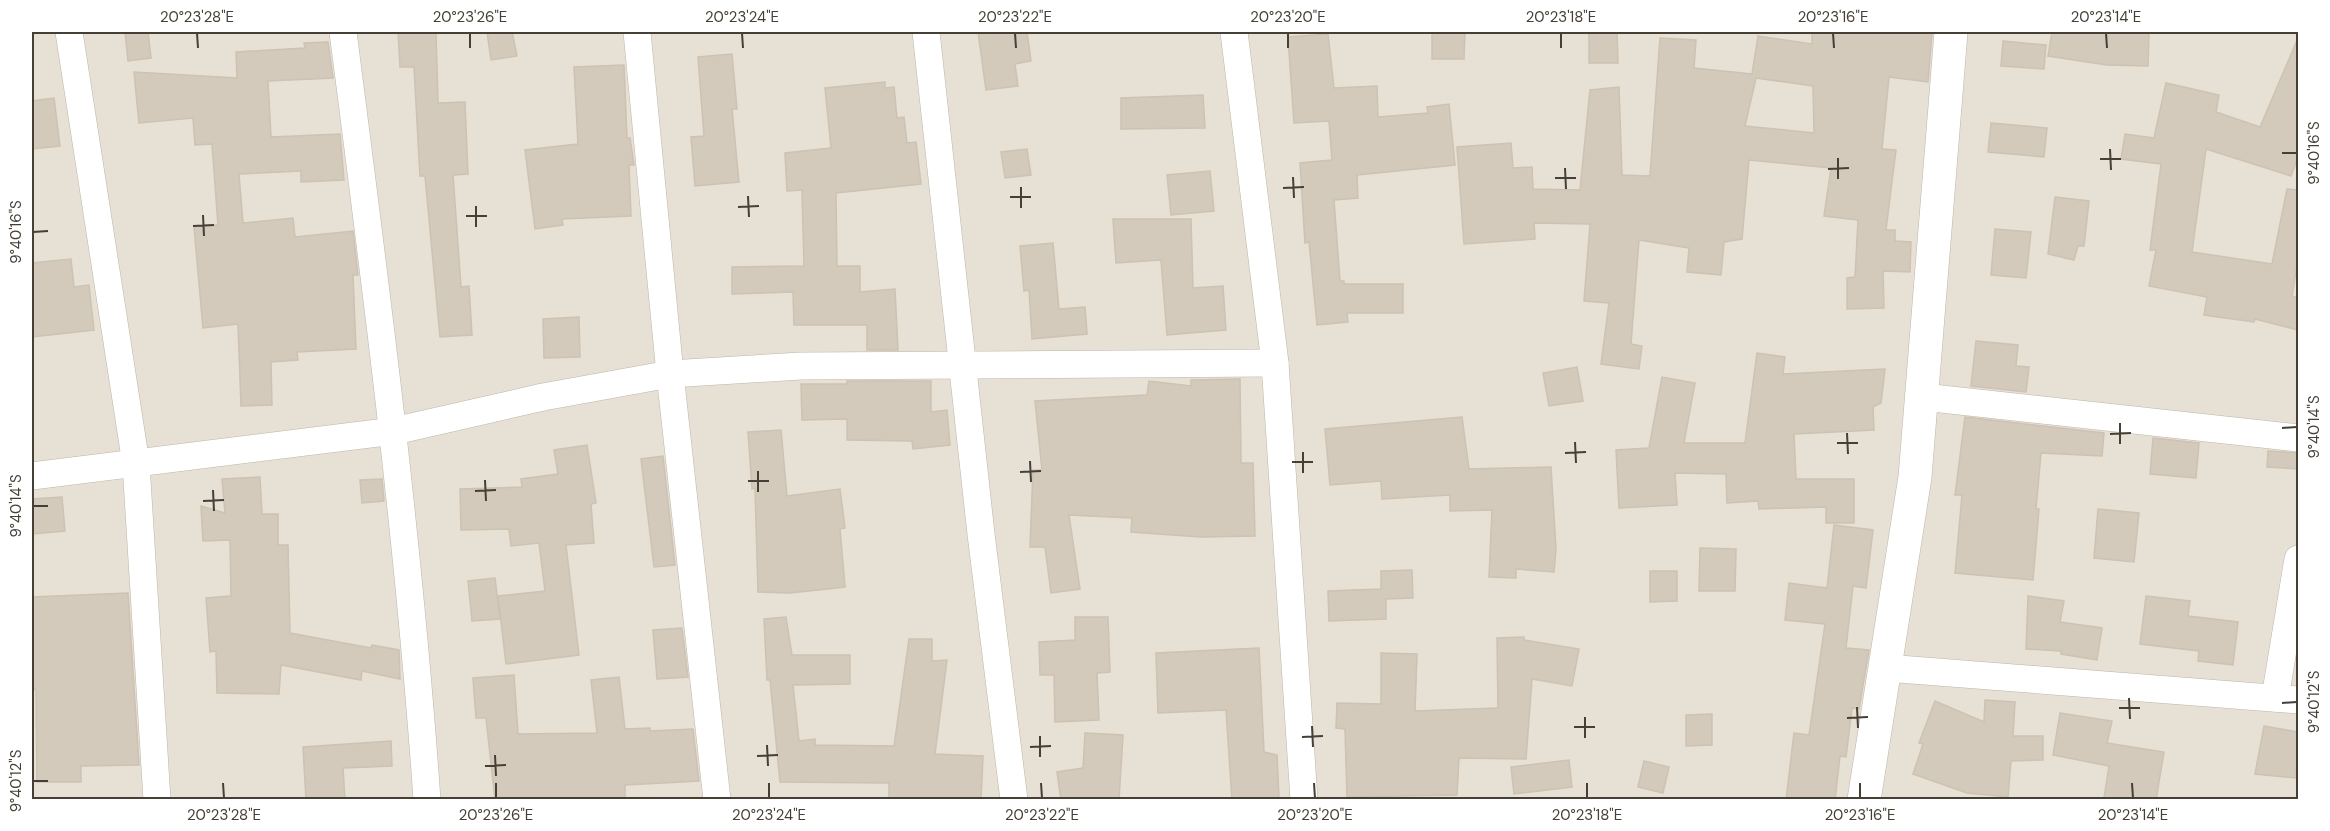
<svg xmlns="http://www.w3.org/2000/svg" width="2330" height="831" font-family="'DM Sans',sans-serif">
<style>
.residential{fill:#e6e0d5}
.building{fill:#d3cabc;stroke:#cec2b0;stroke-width:1.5;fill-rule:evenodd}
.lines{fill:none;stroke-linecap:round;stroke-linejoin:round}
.minor-casing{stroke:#bdb6aa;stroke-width:28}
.tertiary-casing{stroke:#bdb6aa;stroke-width:34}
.minor{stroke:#fff;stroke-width:27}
.tertiary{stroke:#fff;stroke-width:33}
.ticks{fill:none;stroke:#453f36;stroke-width:2}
.neatline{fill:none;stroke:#453f36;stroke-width:2}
.ticks-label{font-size:15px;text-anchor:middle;fill:#453f36}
</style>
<rect width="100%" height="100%" fill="#f2efe6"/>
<!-- residential -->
<rect class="residential" x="32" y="32" width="2266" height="767"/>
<!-- building -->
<g class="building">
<polygon points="125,32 148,32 151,58 128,61"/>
<polygon points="398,32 436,32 438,103 465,102 468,174 453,175 461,287 469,286 472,335 440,337 425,176 420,176 414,67 400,67"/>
<polygon points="487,32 512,32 517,56 491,60"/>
<polygon points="978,32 1027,32 1031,61 1015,64 1018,86 986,90"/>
<polygon points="1432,32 1465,32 1464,59 1432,59"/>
<polygon points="1589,32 1617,32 1618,63 1589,63"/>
<path d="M1812,32H1932L1928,82L1889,77L1882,149L1896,150L1886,230H1895V241L1911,242L1910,272L1883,271L1884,308L1847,309V278L1855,277L1858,220L1824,216L1831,168L1749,160L1742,239L1724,242L1721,275L1687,272L1689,248L1639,240L1631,344L1642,346L1639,369L1601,364L1609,303L1584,301L1590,224L1534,223L1535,239L1464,244L1457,147L1511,143L1513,168L1532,167L1533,189L1580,190L1590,90L1619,87L1622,175L1650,176L1660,38L1696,40L1694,68L1752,74L1758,36L1812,44ZM1756,78L1813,86L1814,133L1745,126Z"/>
<polygon points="2052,32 2149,32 2148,66 2107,65 2048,56"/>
<polygon points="1328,34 1334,88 1377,86 1378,117 1428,113 1427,107 1449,104 1455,165 1357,175 1358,198 1334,200 1340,281 1344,281 1344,284 1403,284 1403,313 1347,313 1348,322 1317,325 1309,242 1305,243 1300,163 1332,160 1329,121 1294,123 1288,37"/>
<polygon points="2298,38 2298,157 2291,176 2206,149 2192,252 2272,264 2287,189 2298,190 2298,260 2292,296 2298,298 2298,330 2255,319 2254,322 2204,315 2207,297 2149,286 2156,250 2150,250 2161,164 2121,159 2125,134 2154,138 2166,83 2219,95 2216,112 2260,127"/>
<polygon points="2003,41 2046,45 2044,69 2001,66"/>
<polygon points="328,42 333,78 268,81 271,137 340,134 344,180 301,182 301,171 239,174 243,223 293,218 295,237 353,231 358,275 353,275 356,349 297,352 298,360 271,362 272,405 241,406 238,324 203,328 194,227 218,225 212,144 195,145 193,118 139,123 134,72 237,78 236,52 305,48 304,43"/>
<polygon points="732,54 737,109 732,109 739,182 695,186 691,137 704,136 698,57"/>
<polygon points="624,65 627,138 630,138 634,165 629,165 631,216 562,219 563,225 535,229 525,150 578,144 574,67"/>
<polygon points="885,82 885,88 894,87 897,118 904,117 907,143 916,142 921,184 836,193 837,266 860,266 860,292 895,289 898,350 867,350 867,325 794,325 793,292 732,294 732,267 804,266 802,190 787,191 785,153 831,148 825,88"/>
<polygon points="1203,95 1205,128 1121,129 1121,98"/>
<polygon points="54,98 60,146 32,149 32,101"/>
<polygon points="1991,123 2047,128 2044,157 1988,152"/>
<polygon points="1027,149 1031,175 1005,178 1001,152"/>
<polygon points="1210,171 1214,211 1171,215 1167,175"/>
<polygon points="2055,197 2089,201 2084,246 2078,246 2074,260 2048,254"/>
<polygon points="1113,219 1191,219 1193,288 1223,286 1226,330 1167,335 1161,260 1116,263"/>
<polygon points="1995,229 2031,232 2026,278 1991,275"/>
<polygon points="1053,243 1059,309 1085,307 1087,334 1032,339 1029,290 1024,291 1020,246"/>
<polygon points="71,259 74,287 89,285 94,330 32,337 32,263"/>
<polygon points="579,317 580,357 544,358 543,319"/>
<polygon points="1976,341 2018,345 2016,366 2029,367 2026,392 1971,386"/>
<polygon points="1757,353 1785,357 1783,374 1885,369 1881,403 1873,407 1874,430 1794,434 1796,479 1854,479 1854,523 1826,523 1826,507 1759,509 1758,501 1727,503 1726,474 1675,473 1677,505 1619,508 1616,450 1649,448 1662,377 1695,383 1684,443 1745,443"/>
<polygon points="1577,367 1583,401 1549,406 1543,373"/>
<polygon points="1240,379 1241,463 1253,463 1255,536 1201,537 1131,532 1132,518 1069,515 1080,589 1051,593 1045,547 1030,547 1033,470 1042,470 1035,401 1147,395 1149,381 1191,386 1191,380"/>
<polygon points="847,381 931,381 931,412 947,410 950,445 913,449 912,441 847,440 847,419 802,420 801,384 847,384"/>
<polygon points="1462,417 1469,469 1551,467 1556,549 1554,572 1516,569 1516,578 1489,577 1492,510 1450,511 1450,495 1382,499 1381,481 1330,485 1325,429"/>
<polygon points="1965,417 2104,433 2102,456 2041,453 2036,509 2039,509 2033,580 1955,573 1962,495 1955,495"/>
<polygon points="781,430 787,496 840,489 845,528 840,529 845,587 790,593 758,592 755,488 752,489 748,432"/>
<polygon points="2153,438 2199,443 2196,478 2150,474"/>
<polygon points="587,445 596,503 591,504 594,543 566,545 579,655 506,664 498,596 545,591 539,543 511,546 509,529 461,530 460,489 522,487 521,479 558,474 554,450"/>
<polygon points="2268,451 2298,453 2298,469 2267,467"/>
<polygon points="663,456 675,565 654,567 641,459"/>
<polygon points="260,477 262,514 278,514 278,545 288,545 290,633 371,648 372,645 399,650 400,679 362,671 361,680 281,665 279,694 217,693 216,651 210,652 206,598 231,596 230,540 203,541 201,506 225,513 222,479"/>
<polygon points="382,479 384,501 362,503 360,480"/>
<polygon points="62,497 65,531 32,534 32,499"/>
<polygon points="2098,509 2139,513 2134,562 2094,558"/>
<polygon points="1834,525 1873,530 1866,588 1853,586 1846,648 1869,650 1859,709 1852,708 1846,757 1840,756 1835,800 1786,800 1794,733 1809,735 1825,624 1785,620 1789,583 1827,588"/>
<polygon points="1700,548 1736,549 1735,591 1699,591"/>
<polygon points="1412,570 1413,598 1386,599 1386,619 1329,621 1328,591 1381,589 1381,571"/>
<polygon points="1650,571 1677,571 1677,601 1650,602"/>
<polygon points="495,578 500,619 472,621 468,581"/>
<polygon points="128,593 139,765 81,766 81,782 37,782 36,689 32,690 32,597"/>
<polygon points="2028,596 2064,601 2060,622 2102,628 2097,660 2061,654 2061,651 2026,649"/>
<polygon points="2146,596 2190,601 2188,616 2238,622 2233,665 2198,661 2199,651 2140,644"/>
<polygon points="786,617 792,655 850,655 850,684 793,685 799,741 815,739 815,745 894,746 909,639 932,639 932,661 947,660 935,754 983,756 981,800 889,800 889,783 780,782 770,680 767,680 764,619"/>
<polygon points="1075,617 1108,617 1110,672 1097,673 1099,720 1055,722 1054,675 1040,675 1039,642 1075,640"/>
<polygon points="682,628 688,677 657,679 653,630"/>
<polygon points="1524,637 1524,640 1579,649 1572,686 1532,679 1526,759 1459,758 1457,795 1347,797 1345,729 1336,728 1337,703 1381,704 1381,653 1417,654 1415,711 1498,708 1497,638"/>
<polygon points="1259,648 1264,752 1277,755 1279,798 1232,800 1226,710 1158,713 1156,653"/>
<polygon points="514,675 518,734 597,733 591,680 619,677 625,729 650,728 650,731 693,729 699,781 625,785 625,800 495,800 486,718 476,718 473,678"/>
<polygon points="1985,700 2015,702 2013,736 2043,736 2043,760 2011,761 2008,797 1967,793 1913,774 1923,744 1919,743 1935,701 1984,722"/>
<polygon points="2060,713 2112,721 2107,743 2164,752 2156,800 2104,798 2109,766 2053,755"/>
<polygon points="1712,714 1712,745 1686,746 1686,715"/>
<polygon points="2264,726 2298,732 2296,778 2255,774"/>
<polygon points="1085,733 1123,735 1119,800 1061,800 1057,772 1083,768"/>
<polygon points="391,741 392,766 343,768 345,800 306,800 303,747"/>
<polygon points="1569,760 1572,787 1514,794 1511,767"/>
<polygon points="1644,761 1669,767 1663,793 1638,787"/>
</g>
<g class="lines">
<!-- minor casing -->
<g class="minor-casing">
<g id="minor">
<polyline points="69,32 136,464 157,800"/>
<path d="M343,32C376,287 409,542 427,800"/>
<polyline points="637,32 670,374 717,800"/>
<polyline points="926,32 981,534 1014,800"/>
<polyline points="1234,32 1275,363 1304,800"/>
<polyline points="1923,397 2298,438"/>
<polyline points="32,476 394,431 543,397 670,374 801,366 1275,363"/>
<polyline points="1886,668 2298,700"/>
<polyline points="2275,698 2298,559"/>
</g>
</g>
<!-- tertiary casing -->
<g class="tertiary-casing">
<polyline id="tertiary" points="1864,800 1915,477 1951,32"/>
</g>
<!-- minor -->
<use href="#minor" class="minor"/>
<!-- tertiary -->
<use href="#tertiary" class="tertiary"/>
</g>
<!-- ticks -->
<path class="ticks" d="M197,33L198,48M470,33V48M742,33L743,48M1015,33L1016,48M1288,33V48M1561,33V48M1833,33L1834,48M2106,33L2107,48M2110,149L2111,170M2282,153H2297M1838,158V179M2100,159H2121M1565,168L1566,189M1828,169L1849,168M1293,177L1294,198M1555,178H1576M1021,187V208M1283,188L1304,187M748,196L749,217M1010,197H1031M476,206V227M738,207L759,206M203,215L204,236M466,216H487M193,226L214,225M33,232L48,231M2120,423V444M2282,428L2297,427M1847,433L1848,454M2110,434L2131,433M1575,442L1576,463M1837,443H1858M1303,452V473M1565,453L1586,452M1030,461L1031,482M1292,462H1313M758,471V492M1020,472L1041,471M485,480L486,501M748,481H769M213,490L214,511M475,491L496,490M203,501L224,500M33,506H48M2129,698L2130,719M2282,703L2297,702M1857,707L1858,728M2119,708H2140M1585,717V738M1847,718L1868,717M1312,726L1313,747M1574,727H1595M1040,736V757M1302,737L1323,736M767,745L768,766M1030,747L1051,746M495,755L496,776M757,756L778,755M485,766L506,765M33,781H48M223,783L224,798M496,783V798M769,783V798M1041,783L1042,798M1314,783L1315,798M1587,783V798M1860,783V798M2132,783L2133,798"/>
<!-- border -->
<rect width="2330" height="831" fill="none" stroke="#ffffff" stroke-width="66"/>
<rect x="33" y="33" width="2264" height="765" class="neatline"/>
<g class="ticks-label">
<text x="197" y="22">20°23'28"E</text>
<text x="470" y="22">20°23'26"E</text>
<text x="742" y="22">20°23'24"E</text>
<text x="1015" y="22">20°23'22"E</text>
<text x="1288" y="22">20°23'20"E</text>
<text x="1561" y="22">20°23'18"E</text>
<text x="1833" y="22">20°23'16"E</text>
<text x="2106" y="22">20°23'14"E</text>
<text transform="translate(2314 153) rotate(-90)" y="5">9°40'16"S</text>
<text transform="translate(16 232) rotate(-90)" y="5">9°40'16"S</text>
<text transform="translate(2314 427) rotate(-90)" y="5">9°40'14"S</text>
<text transform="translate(16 506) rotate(-90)" y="5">9°40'14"S</text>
<text transform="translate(2314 702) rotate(-90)" y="5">9°40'12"S</text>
<text transform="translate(16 781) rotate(-90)" y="5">9°40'12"S</text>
<text x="224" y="820">20°23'28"E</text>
<text x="496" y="820">20°23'26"E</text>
<text x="769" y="820">20°23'24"E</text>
<text x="1042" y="820">20°23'22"E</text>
<text x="1315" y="820">20°23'20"E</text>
<text x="1587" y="820">20°23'18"E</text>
<text x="1860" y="820">20°23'16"E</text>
<text x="2133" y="820">20°23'14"E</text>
</g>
</svg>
